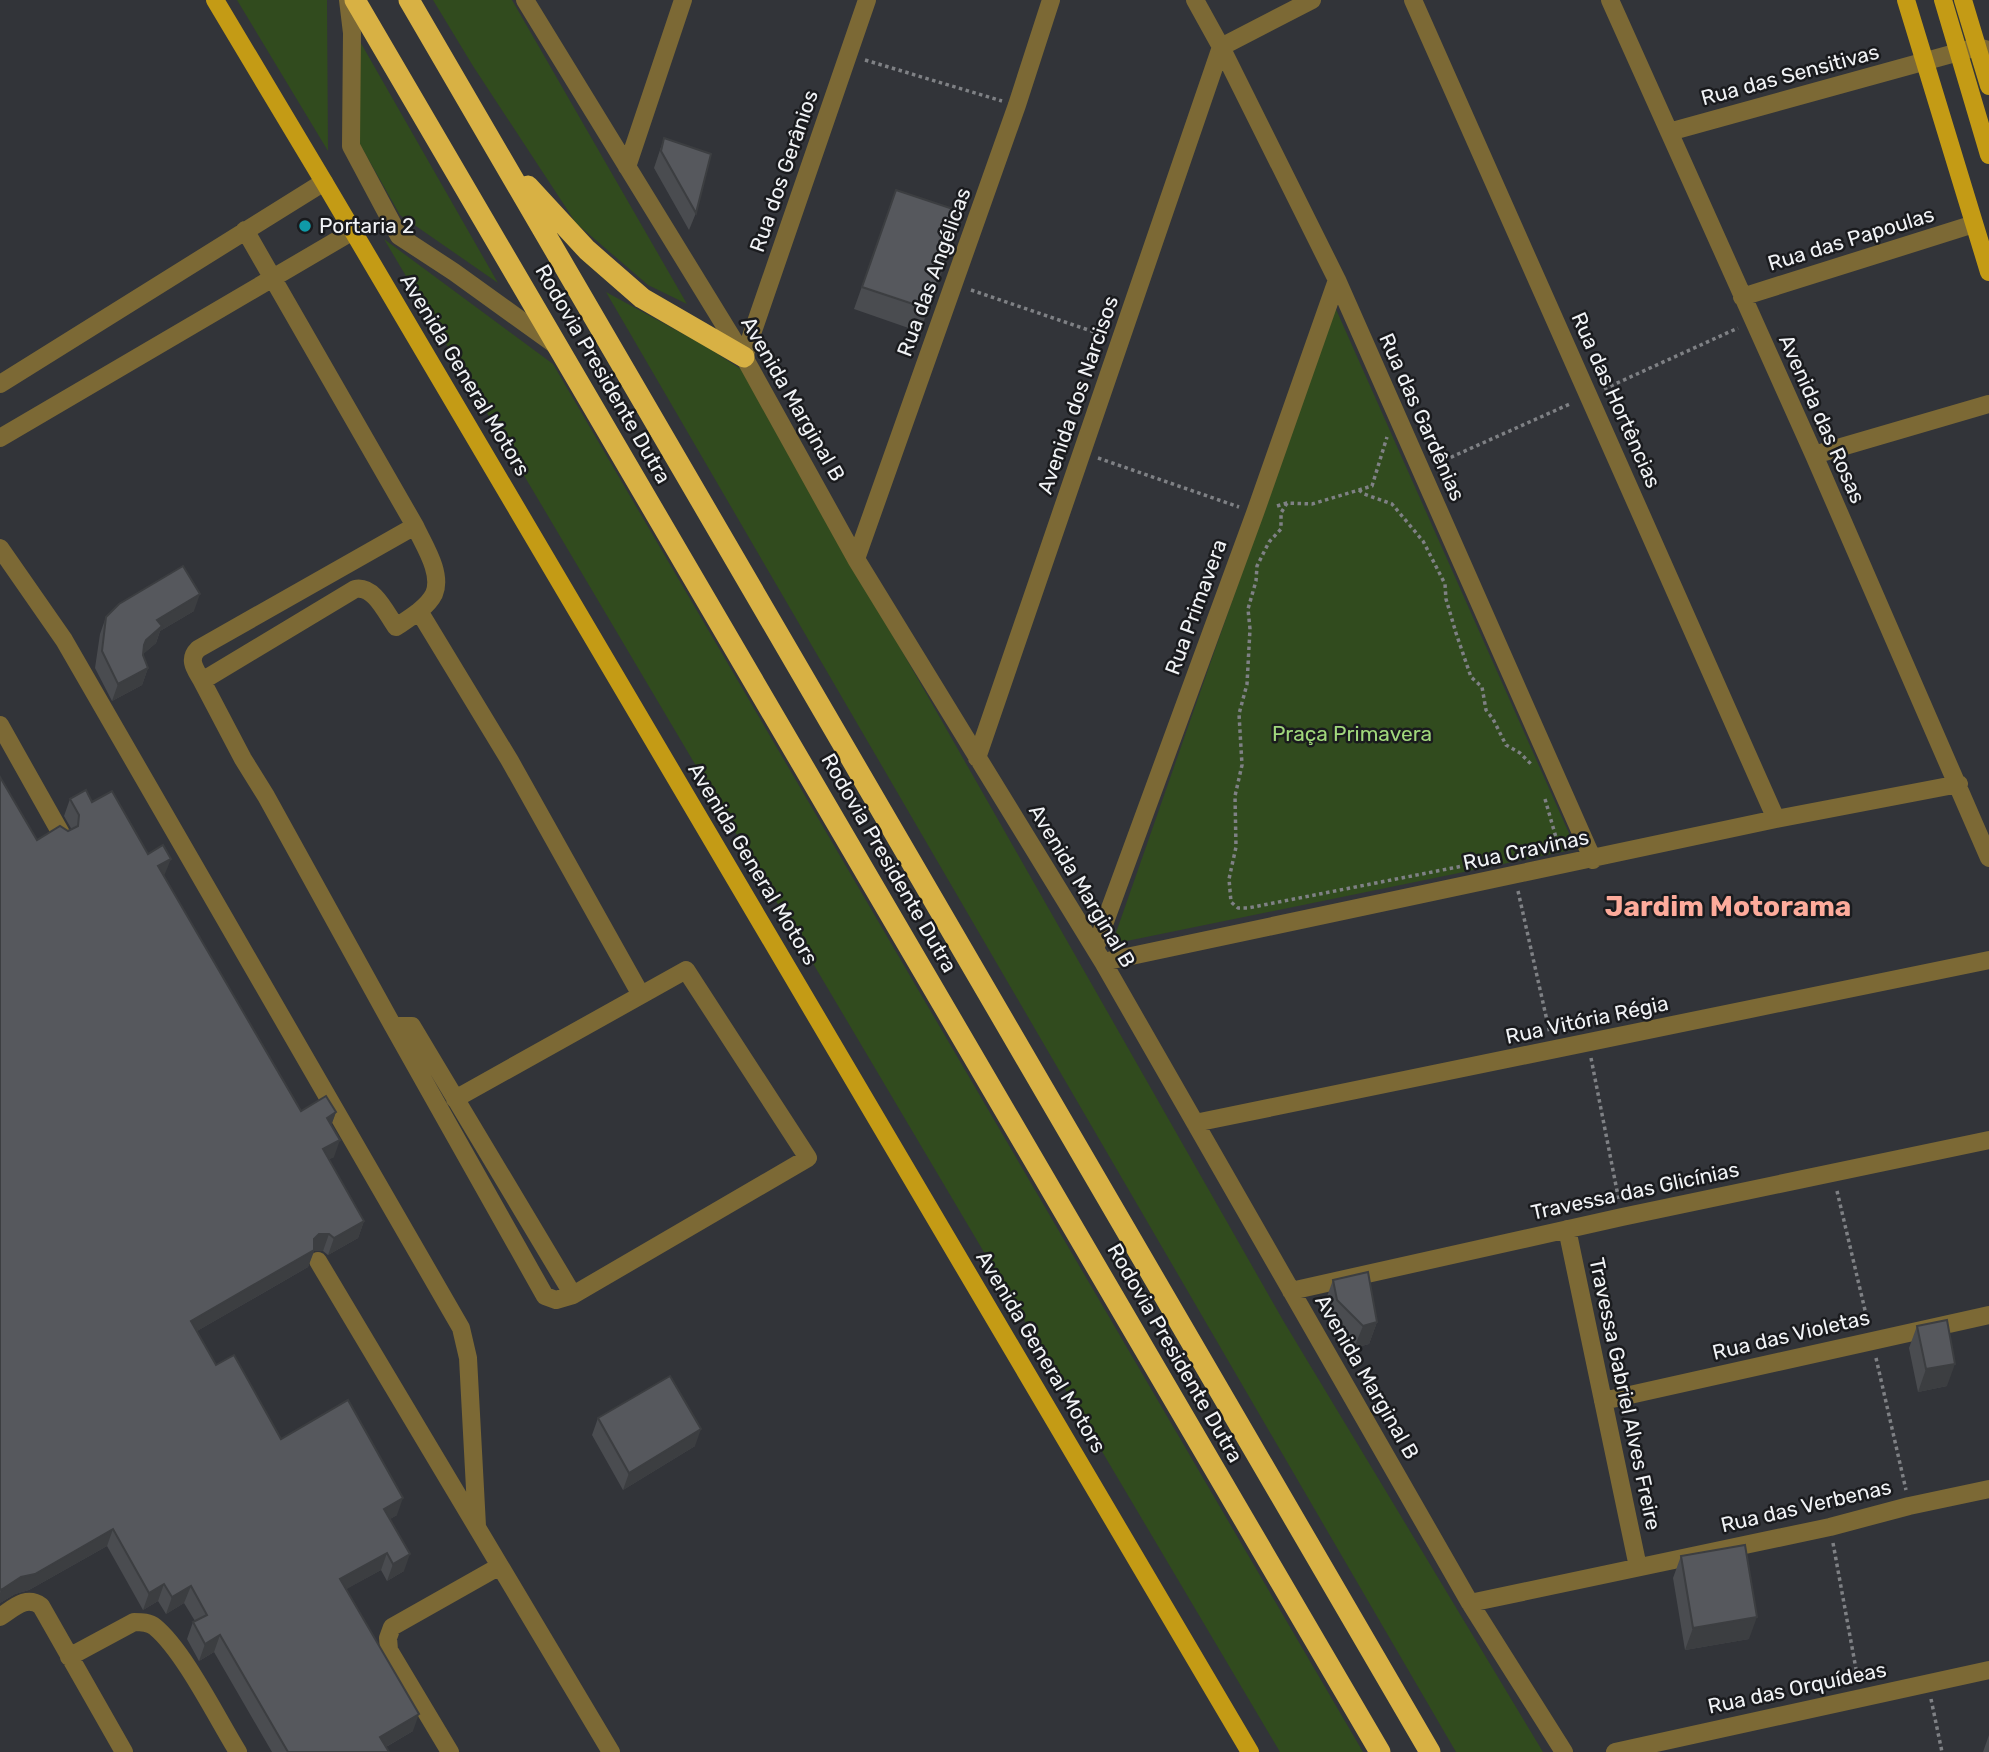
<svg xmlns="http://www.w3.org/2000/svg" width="1989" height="1752" font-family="Rubik,sans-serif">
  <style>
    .green { fill: #314b1e }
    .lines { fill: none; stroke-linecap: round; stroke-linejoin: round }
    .path { stroke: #7f8185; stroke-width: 3.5; stroke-dasharray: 3.5 3.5; stroke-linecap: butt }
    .minor { stroke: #7c6935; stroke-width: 18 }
    .major { stroke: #c49b15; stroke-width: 18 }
    .highway { stroke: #d8b144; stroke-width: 21 }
    .wall { fill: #4a4c50 }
    .shaded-wall { fill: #3c3e41 }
    .building { fill: #56585d; stroke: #3c3e41; stroke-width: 2 }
    .culture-dot { fill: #0f9aa8; stroke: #1a1b1e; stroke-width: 2.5 }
    .labels { text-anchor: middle; stroke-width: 5; stroke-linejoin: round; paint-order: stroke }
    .street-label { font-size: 21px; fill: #f1f3f6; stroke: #1a1b1e }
    .poi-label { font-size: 21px; fill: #f1f3f6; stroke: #1a1b1e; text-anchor: start }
    .park-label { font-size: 21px; fill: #a1d87c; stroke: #1a1b1e }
    .district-label { font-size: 28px; font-weight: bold; fill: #fdab9b; stroke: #1a1b1e }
  </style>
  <rect width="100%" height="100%" fill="#323439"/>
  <path class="green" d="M237 0H327L328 151Z
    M433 0H512L687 304 648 285 576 223 473 66Z
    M358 38 498 283 400 215 358 141Z
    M384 239 553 364 1363 1752H1280Z
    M606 292 707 347 742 370 1284 1322 1543 1752H1456Z
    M1335 307 1576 849 1112 944Z"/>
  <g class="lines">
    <path class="path" d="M865 60 1002 101
      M971 290 1103 335
      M1604 389 1738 328
      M1098 458 1239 507
      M1438 463 1572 403
      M1359 490 1364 494 1392 504 1423 541 1445 584 1446 599 1456 633 1471 677 1482 687 1486 710 1493 719 1506 745 1520 753 1531 764
      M1287 503 1281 513V529L1269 542 1257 566 1256 581 1248 609 1250 629 1247 684 1239 714 1242 765 1235 796 1236 847 1229 879 1231 902 1238 908H1248L1473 864
      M1277 506 1287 503 1312 504 1372 486 1387 437
      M1545 799 1557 841 1552 847
      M1518 891 1550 1034
      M1591 1058 1619 1201
      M1837 1191 1868 1323
      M1876 1358 1906 1490
      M1833 1543 1858 1680
      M1931 1699 1942 1752"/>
    <path class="minor" d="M348 0 352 33 351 146 399 236 454 272 554 344
      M525 0 744 357 856 559 1103 962 1470 1603 1564 1752
      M1195 0 1221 47 1337 280 1593 860
      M1413 0 1776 819
      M1610 0 1814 455 1989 858
      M1669 132 1977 47 1989 50
      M627 167 683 0
      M245 230 415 526C423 544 443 573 434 594 427 608 408 619 396 627 386 613 374 585 355 589L202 681 243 759 266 796 393 1026 545 1296 556 1300 573 1295 808 1158 686 970 455 1099
      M1742 297 1974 224
      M744 357 867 0
      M0 384 324 182
      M0 438 353 231
      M1814 455 1989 404
      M0 548 64 640 461 1328 468 1358 477 1526
      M856 559 1017 105 1051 0
      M419 611 510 761 641 995
      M202 681C196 670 187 660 198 649L415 526
      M0 725 63 837
      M977 758 1221 47 1312 0
      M1095 949 1255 513 1337 280
      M1103 962 1776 819 1959 784
      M393 1026H412L573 1295
      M1195 1123 1989 960
      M1567 1229 1638 1567
      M318 1261 611 1752
      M1291 1291 1622 1217 1989 1140
      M1603 1401 1989 1315
      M1470 1603 1830 1527 1909 1506 1989 1489
      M0 1617C14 1608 26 1595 41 1606L124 1752
      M69 1657 134 1622C142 1622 149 1622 155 1627 184 1651 217 1718 238 1752
      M450 1752 389 1650 388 1638 392 1627 500 1566
      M1615 1752 1989 1670"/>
    <path class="major" d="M215 0 324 182 1250 1752
      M1906 0 1989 272
      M1943 0 1989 155
      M1963 0 1989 86"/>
    <path class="highway" d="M355 0 1380 1752
      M409 0 1430 1752
      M528 186 587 250 642 298 744 357"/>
  </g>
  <path class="wall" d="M664 138 696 213 689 230 654 168Z
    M896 190 962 212 920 332 854 309Z
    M194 611 160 631 156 643 143 654 148 668 142 685 112 701 95 668 100 634 106 617Z
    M0 777 37 840 72 830 64 816 70 799 92 802 148 854 164 876 301 1111 336 1112 331 1125 334 1157 329 1159 364 1221 358 1238 328 1255 323 1251H314L308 1267 197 1331 216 1365 281 1439 397 1515 390 1519 404 1571 387 1581 381 1570 346 1589 413 1731 386 1747 389 1752H272L214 1652 199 1661 187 1639 193 1622 195 1621 184 1603 166 1614 158 1601 143 1610 107 1546 29 1590 15 1594 0 1603Z
    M1333 1280 1377 1322 1369 1344 1354 1348 1329 1322 1325 1302Z
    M1917 1326 1947 1386 1918 1392 1909 1348Z
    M598 1418 695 1446 623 1490 592 1435Z
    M1681 1556 1749 1639 1685 1650 1673 1578Z
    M1989 1735V1752H1983Z"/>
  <path class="shaded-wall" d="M200 594 194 611 160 631 156 643 140 657 146 640 157 620Z
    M148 668 142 685 112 701 118 684Z
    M171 859 164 876 152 883 158 866Z
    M336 1112 330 1129 327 1118Z
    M340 1140 334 1157 317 1166 323 1149Z
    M364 1221 358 1238 328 1255 334 1238Z
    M319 1234H329L323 1251H314L308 1267 185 1338 191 1321Z
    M1377 1322 1369 1344 1354 1348 1363 1326Z
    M1955 1364 1947 1386 1918 1392 1926 1369Z
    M701 1429 695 1446 623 1490 629 1473Z
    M403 1498 397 1515 378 1526 384 1509Z
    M113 1529 107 1546 29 1590 15 1594 0 1603V1593L1 1590 21 1577Z
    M387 1553 381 1570 334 1596 340 1579Z
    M410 1554 404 1571 387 1581 393 1564Z
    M164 1584 158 1601 143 1610 149 1593Z
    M191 1586 184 1603 166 1614 172 1597Z
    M1757 1617 1749 1639 1685 1650 1693 1628Z
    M220 1635 214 1652 199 1661 205 1644Z
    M419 1714 413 1731 377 1752 380 1737Z"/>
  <path class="building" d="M664 138 711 154 696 213 661 151Z
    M896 190 962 212 928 309 862 287Z
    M183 566 200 594 157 620 162 626 146 640 144 645 143 655 148 668 118 684 102 651 106 617 119 604Z
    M0 777 37 840 60 826 68 831 78 826 79 815 70 799 86 790 92 802 112 791 148 854 163 845 171 859 158 866 301 1111 326 1096 336 1112 327 1118 340 1140 323 1149 364 1221 334 1238 329 1234H319L314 1239V1250L191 1321 216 1365 234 1355 281 1439 348 1400 403 1498 384 1509 410 1554 393 1564 387 1553 340 1579 419 1714 380 1737 389 1752H288L220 1635 205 1644 193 1622 207 1615 191 1586 172 1597 164 1584 149 1593 113 1529 35 1574 21 1577 1 1590 0 1588Z
    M1368 1272 1377 1322 1363 1326 1337 1300 1333 1280Z
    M1947 1320 1955 1364 1926 1369 1917 1326Z
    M670 1376 701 1429 629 1473 598 1418Z
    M1745 1545 1757 1617 1693 1628 1681 1556Z"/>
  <circle class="culture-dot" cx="305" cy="226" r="7"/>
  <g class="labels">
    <g class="street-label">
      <text transform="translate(1790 75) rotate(-15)" y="7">Rua das Sensitivas</text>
      <text transform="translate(784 171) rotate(-71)" y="7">Rua dos Gerânios</text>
      <text transform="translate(1851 239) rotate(-17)" y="7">Rua das Papoulas</text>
      <text transform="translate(934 272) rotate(-70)" y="7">Rua das Angélicas</text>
      <text transform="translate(603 374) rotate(60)" y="7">Rodovia Presidente Dutra</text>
      <text transform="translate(465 375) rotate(59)" y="7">Avenida General Motors</text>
      <text transform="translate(1078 395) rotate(-71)" y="7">Avenida dos Narcisos</text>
      <text transform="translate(793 399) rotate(60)" y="7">Avenida Marginal B</text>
      <text transform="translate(1616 400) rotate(66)" y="7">Rua das Hortências</text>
      <text transform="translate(1422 417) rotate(66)" y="7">Rua das Gardênias</text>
      <text transform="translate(1822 419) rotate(66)" y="7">Avenida das Rosas</text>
      <text transform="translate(1196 607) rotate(-70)" y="7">Rua Primavera</text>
      <text transform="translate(1526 850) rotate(-12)" y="7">Rua Cravinas</text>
      <text transform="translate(889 863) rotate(60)" y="7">Rodovia Presidente Dutra</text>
      <text transform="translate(753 864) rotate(59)" y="7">Avenida General Motors</text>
      <text transform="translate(1082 886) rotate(59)" y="7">Avenida Marginal B</text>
      <text transform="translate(1587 1020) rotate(-12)" y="7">Rua Vitória Régia</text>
      <text transform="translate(1635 1191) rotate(-12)" y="7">Travessa das Glicínias</text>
      <text transform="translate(1791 1335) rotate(-13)" y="7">Rua das Violetas</text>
      <text transform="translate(1041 1352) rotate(59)" y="7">Avenida General Motors</text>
      <text transform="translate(1175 1353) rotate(60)" y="7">Rodovia Presidente Dutra</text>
      <text transform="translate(1367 1377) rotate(60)" y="7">Avenida Marginal B</text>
      <text transform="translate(1625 1394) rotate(78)" y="7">Travessa Gabriel Alves Freire</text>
      <text transform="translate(1806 1506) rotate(-13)" y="7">Rua das Verbenas</text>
      <text transform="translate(1797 1688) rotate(-12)" y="7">Rua das Orquídeas</text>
    </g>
    <g class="poi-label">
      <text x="319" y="233">Portaria 2</text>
    </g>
    <g class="park-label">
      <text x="1352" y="741">Praça Primavera</text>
    </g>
    <g class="district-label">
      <text x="1728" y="916">Jardim Motorama</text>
    </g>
  </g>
</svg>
